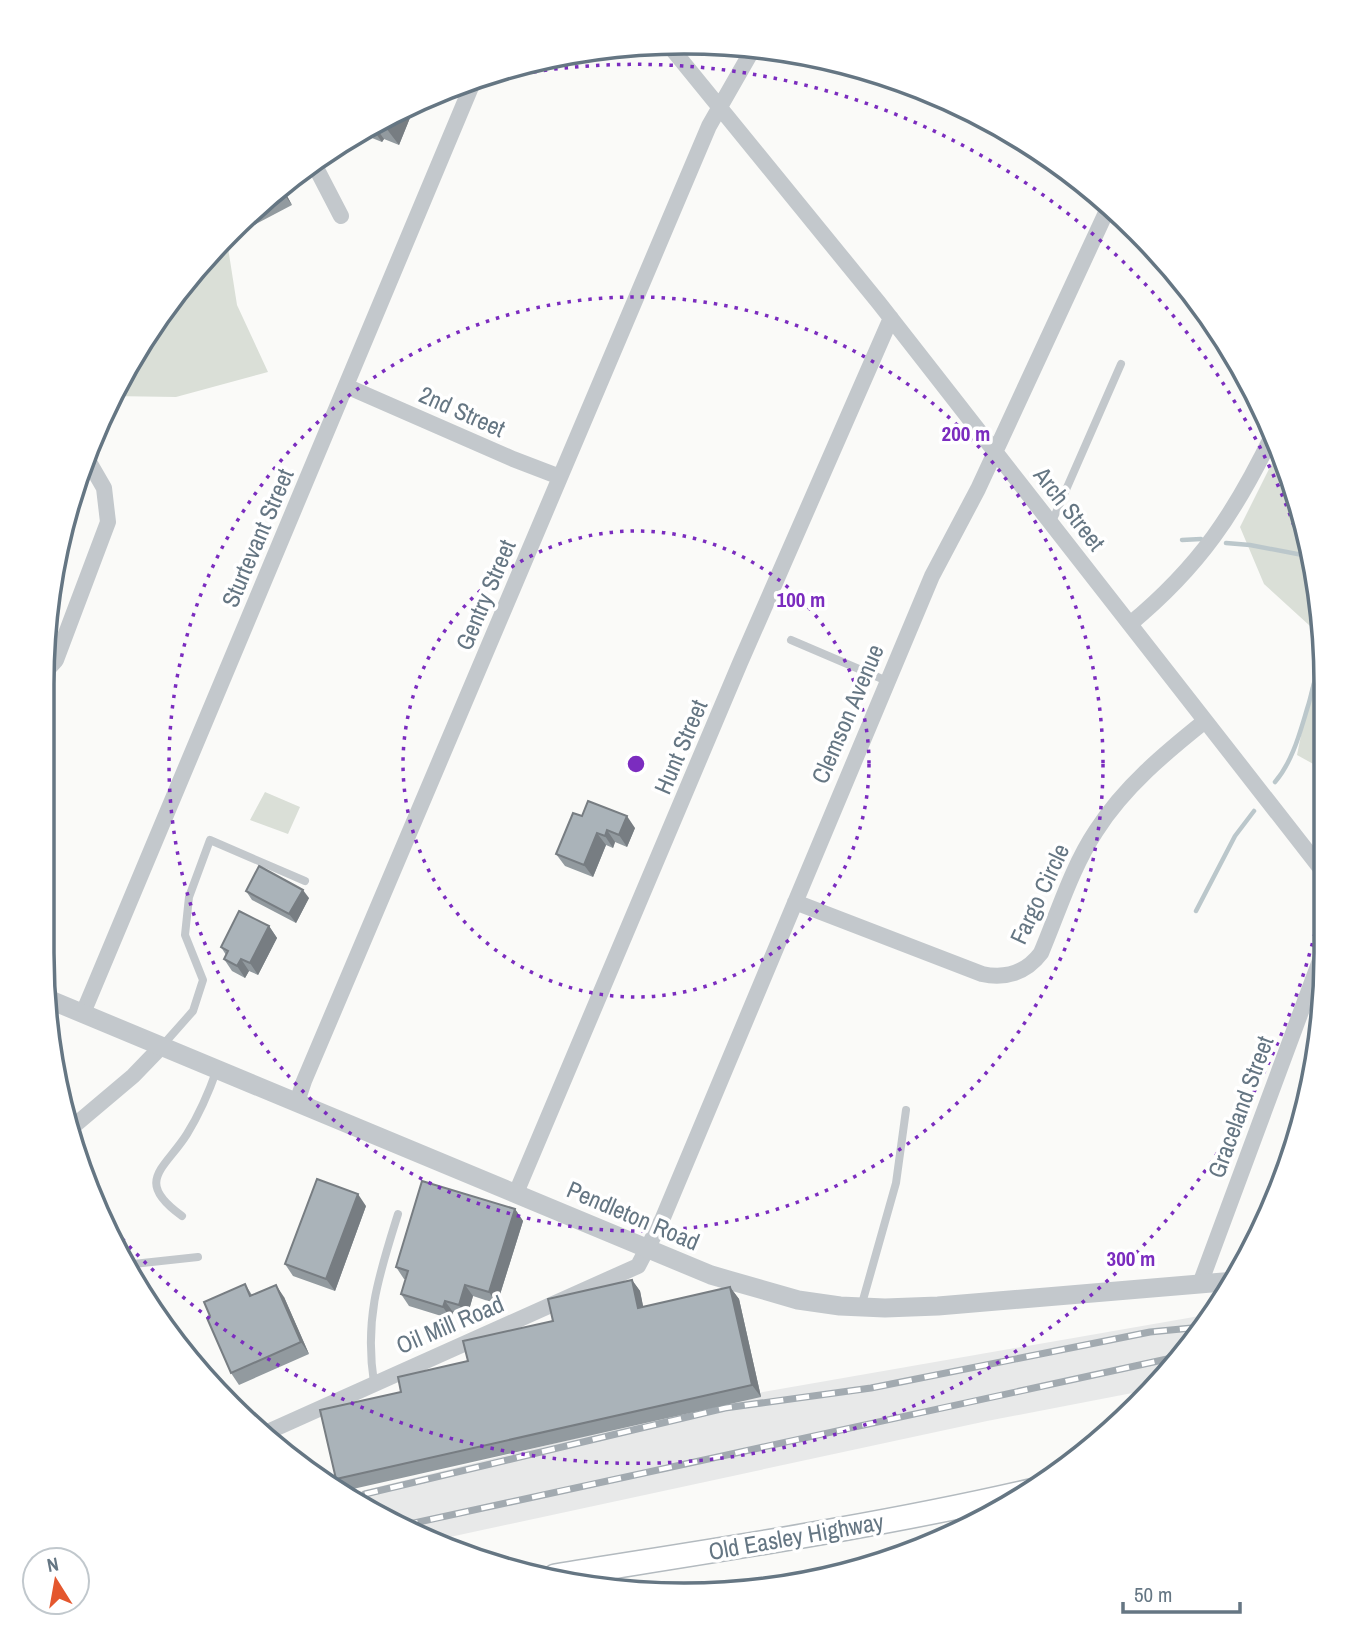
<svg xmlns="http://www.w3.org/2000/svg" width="1368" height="1637" font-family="'Archivo Narrow',sans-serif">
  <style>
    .built { fill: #e8e9e9 }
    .green { fill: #dadfd7 }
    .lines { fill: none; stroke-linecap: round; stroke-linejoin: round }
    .stream { stroke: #bbc7cb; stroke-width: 4.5 }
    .secondary-casing { stroke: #b3babf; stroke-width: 26 }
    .service { stroke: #c3c8cc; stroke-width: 8 }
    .minor { stroke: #c3c8cc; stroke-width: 16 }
    .tertiary { stroke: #c3c8cc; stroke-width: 19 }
    .secondary { stroke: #fff; stroke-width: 23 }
    .rail-casing { stroke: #a2aab0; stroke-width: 7 }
    .rail { stroke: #fff; stroke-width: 4.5; stroke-dasharray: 13; stroke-linecap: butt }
    .wall { fill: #929a9f }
    .shaded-wall { fill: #777d82 }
    .building { fill: #aab3b9; stroke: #777d82; stroke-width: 2 }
    .ring { fill: none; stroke: #7b2cbf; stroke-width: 3.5; stroke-dasharray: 3.5 7 }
    .labels { text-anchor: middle; stroke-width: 7; stroke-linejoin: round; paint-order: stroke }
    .street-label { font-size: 24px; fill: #657683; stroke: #fff }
    .rim { fill: none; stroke: #657683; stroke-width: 3.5 }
    .centre { fill: #7b2cbf; stroke: #fff; stroke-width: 3.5 }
    .ring-label { font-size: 21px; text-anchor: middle; font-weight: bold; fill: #7b2cbf; stroke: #fff; stroke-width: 7; stroke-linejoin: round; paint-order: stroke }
  </style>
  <rect width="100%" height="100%" fill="#fafaf8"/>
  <path class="built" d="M1211 1314 1166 1377 1153 1389 987 1421 436 1540 345 1495 763 1392Z"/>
  <path class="green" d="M226 235 237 305 268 372 176 397 111 396Z
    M1280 447 1314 558 1321 636 1264 584 1240 527Z
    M1321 637 1326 684V771L1297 755Z
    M265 792 300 807 288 834 250 820Z"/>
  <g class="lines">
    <path class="stream" d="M1182 540 1201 539
      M1226 543 1250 545 1313 557
      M1275 782C1293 761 1300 732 1308 706 1313 690 1313 678 1324 665
      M1196 911 1235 836 1254 811"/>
    <defs>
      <path id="secondary" d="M555 1576C716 1550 876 1527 1035 1490"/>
    </defs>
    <use href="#secondary" class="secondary-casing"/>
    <path class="service" d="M1051 524 1121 364
      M791 640 887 681
      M162 1046 193 1011 203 980 185 935 189 897 210 840 305 881
      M182 1216C133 1181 165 1169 187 1134 200 1113 209 1092 217 1069
      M124 1265 198 1257
      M861 1307 896 1183 906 1110
      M374 1383C364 1318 379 1275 398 1214"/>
    <path class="minor" d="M668 44 879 303 1325 874
      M313 162 341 216
      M346 386 513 459 560 477
      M1130 624C1200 566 1235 513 1274 432
      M46 671 56 660 108 522 104 488 89 462
      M795 902 982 974C1005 979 1026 973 1041 953 1058 913 1072 867 1096 831 1124 787 1165 753 1205 721
      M83 1013 474 80
      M297 1102 304 1081 709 126 753 49
      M69 1130 133 1076 161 1047
      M516 1193 740 663 891 318
      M1200 1284 1325 947
      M263 1434 638 1266 662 1220 932 576 978 489 1109 206"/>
    <path class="tertiary" d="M48 999 711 1275 798 1300 840 1306 885 1308 938 1306 1235 1281"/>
    <use href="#secondary" class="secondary"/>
    <defs>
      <path id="rail" d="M365 1494 725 1408 871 1388 1150 1332 1202 1327
        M405 1525 1181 1356"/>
    </defs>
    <use href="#rail" class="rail-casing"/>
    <use href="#rail" class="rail"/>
  </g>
  <path class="wall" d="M416 103 399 145 384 139 382 142 367 136 364 131Z
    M282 187 292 205 250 227 244 219Z
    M582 816 635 828 627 847 615 842 613 848 606 845 593 877 565 866 556 854Z
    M246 891 309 898 296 923 252 900Z
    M269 926 277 938 258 975 249 971 245 978 232 971 224 959 226 955 221 947Z
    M366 1206 335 1291 293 1276 285 1264Z
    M515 1209 523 1221 497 1304 473 1296 467 1317 453 1312 451 1319 409 1306 401 1294 406 1279H404L396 1267Z
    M632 1280 640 1291 643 1307 730 1287 739 1299 761 1397 344 1491 336 1479 468 1361 553 1321Z
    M245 1284 252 1295 284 1297 309 1354 239 1385 231 1373 210 1316Z"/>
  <path class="shaded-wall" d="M416 103 399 145 386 128 392 116Z
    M374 125 384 139 382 142 371 127Z
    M282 187 292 205 280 189Z
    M627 816 635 828 627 847 619 835Z
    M607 830 615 842 613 848 605 836Z
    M597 833 606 845 593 877 584 865Z
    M303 890 309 898 296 923 289 914Z
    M269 926 277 938 258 975 250 963Z
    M241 959 249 971 245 978 237 966Z
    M358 1194 366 1206 335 1291 326 1279Z
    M515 1209 523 1221 497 1304 489 1292Z
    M632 1280 640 1291 646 1320 638 1308Z
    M276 1285 284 1297 309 1354 301 1342Z
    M465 1285 473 1296 467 1317 459 1305Z
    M730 1287 739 1299 761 1397 752 1385Z
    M445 1301 453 1312 451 1319 443 1307Z"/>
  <path class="building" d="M392 116 386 128 376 124Z
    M588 801 627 816 619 835 607 830 605 836 597 833 584 865 556 854 573 813 582 816Z
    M259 866 303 890 289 914 246 891Z
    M239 911 269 926 250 963 241 959 237 966 224 959 228 951 221 947Z
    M317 1179 358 1194 326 1279 285 1264Z
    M422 1181 515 1209 489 1292 465 1285 459 1305 445 1301 443 1307 401 1294 408 1271 396 1267Z
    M632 1280 638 1308 730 1287 752 1385 336 1479 320 1410 401 1392 398 1377 468 1361 463 1341 553 1321 548 1299Z
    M245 1284 250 1296 276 1285 301 1342 231 1373 207 1318 210 1316 204 1302Z"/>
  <g class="ring">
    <circle cx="636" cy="764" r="233"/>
    <circle cx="636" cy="764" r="467"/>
    <path d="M1324 892A700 700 0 0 1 108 1223M431 95A700 700 0 0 1 1318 607"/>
  </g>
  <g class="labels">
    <g class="street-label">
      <text transform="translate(462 412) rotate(24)" y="8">2nd Street</text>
      <text transform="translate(1069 509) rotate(52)" y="8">Arch Street</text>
      <text transform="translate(258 538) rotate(-67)" y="8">Sturtevant Street</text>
      <text transform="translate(486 595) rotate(-67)" y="8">Gentry Street</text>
      <text transform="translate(848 714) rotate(-67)" y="8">Clemson Avenue</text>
      <text transform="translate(681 747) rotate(-67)" y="8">Hunt Street</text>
      <text transform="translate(1040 894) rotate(-65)" y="8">Fargo Circle</text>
      <text transform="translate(1241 1107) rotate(-70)" y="8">Graceland Street</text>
      <text transform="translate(633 1216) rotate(23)" y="8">Pendleton Road</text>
      <text transform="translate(450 1325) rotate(-23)" y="8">Oil Mill Road</text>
      <text transform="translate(796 1537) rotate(-10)" y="8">Old Easley Highway</text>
    </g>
  </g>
  <path d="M0 0H1368V1637H0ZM684 54H684A630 630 0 0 1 1314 684V953A630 630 0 0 1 684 1583H684A630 630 0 0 1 54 953V684A630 630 0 0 1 684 54Z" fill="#fff" fill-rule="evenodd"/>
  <path class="rim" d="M684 54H684A630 630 0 0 1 1314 684V953A630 630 0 0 1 684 1583H684A630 630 0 0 1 54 953V684A630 630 0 0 1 684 54Z"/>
  <circle cx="636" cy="764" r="10" class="centre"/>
  <g class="ring-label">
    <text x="966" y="441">200 m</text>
    <text x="801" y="607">100 m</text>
    <text x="1131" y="1266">300 m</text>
  </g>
  <g transform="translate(56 1581) rotate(349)"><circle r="33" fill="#ffffff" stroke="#c1c8cd" stroke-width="2"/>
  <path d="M0-5L12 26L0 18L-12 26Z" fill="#e4572e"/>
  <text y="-10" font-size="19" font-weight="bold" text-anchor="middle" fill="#657683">N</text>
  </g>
  <path d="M1123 1602v10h117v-10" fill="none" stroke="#657683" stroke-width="3.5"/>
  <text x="1134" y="1602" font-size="21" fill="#657683" stroke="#ffffff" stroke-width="5" paint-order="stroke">50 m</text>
</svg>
